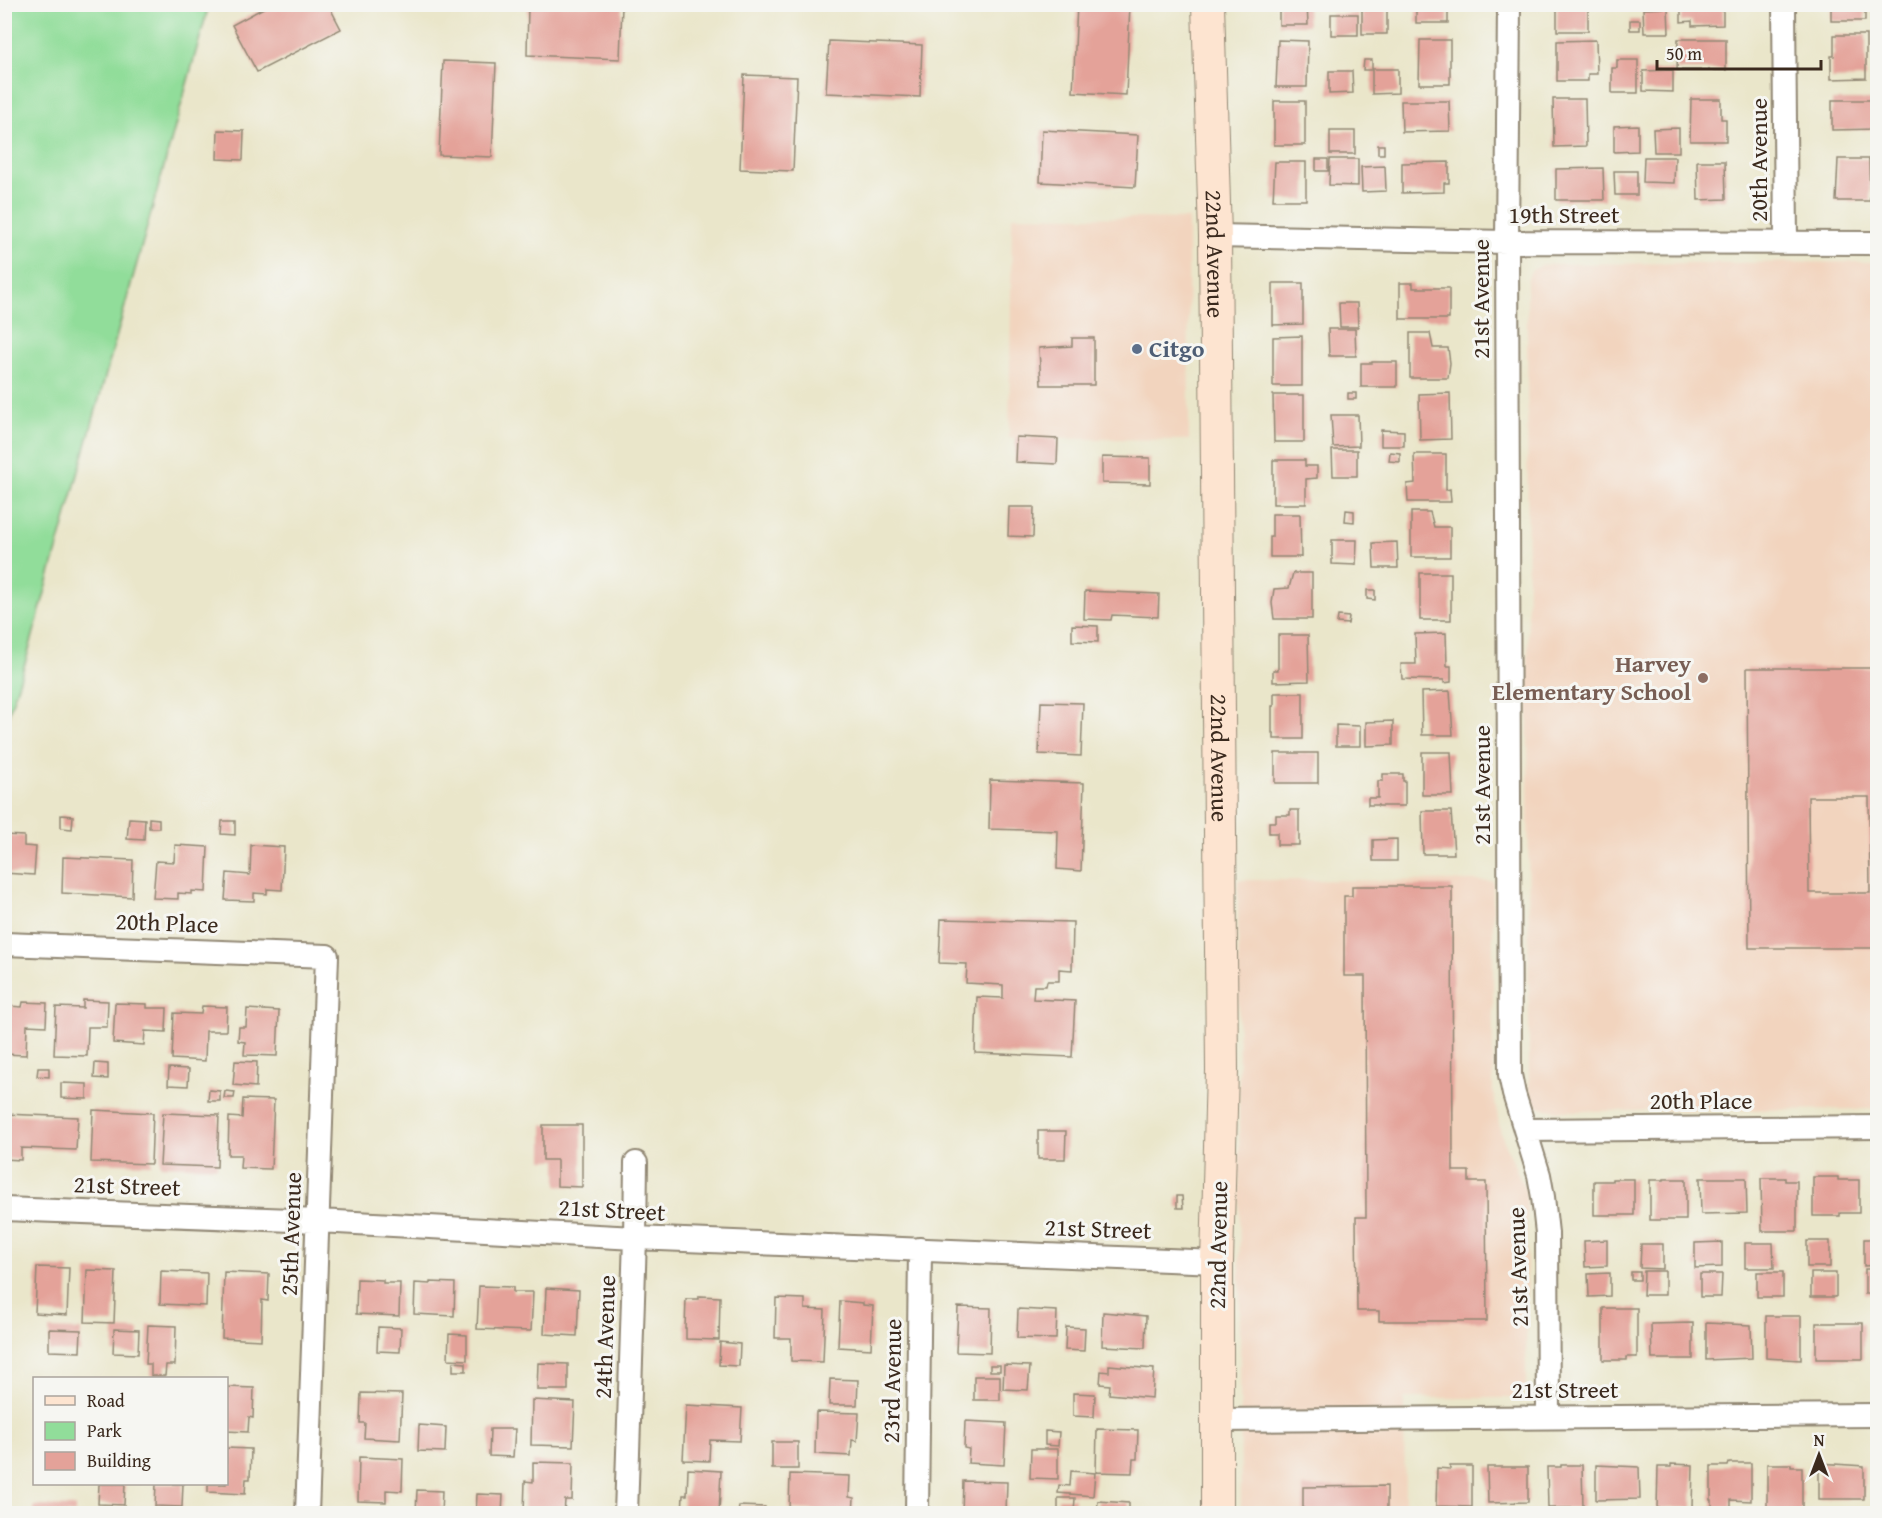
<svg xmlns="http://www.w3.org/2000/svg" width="1882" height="1518" font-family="'Gentium Book Plus',serif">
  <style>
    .built { fill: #f2d4be }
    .green { fill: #91dd9a; stroke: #66845c; stroke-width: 1.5 }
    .building { fill: #e4a299; fill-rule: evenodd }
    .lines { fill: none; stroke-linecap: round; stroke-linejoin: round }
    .street-casing { stroke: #928874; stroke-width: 26 }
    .secondary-casing { stroke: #928874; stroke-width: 34 }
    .street { stroke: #fff; stroke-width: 22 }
    .secondary { stroke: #fde4d0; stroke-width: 32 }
    .service-dot { fill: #5c6f8a; stroke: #f6f6f2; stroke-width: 2 }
    .education-dot { fill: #8d6e63; stroke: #f6f6f2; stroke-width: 2 }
    .labels { text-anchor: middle; stroke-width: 6; stroke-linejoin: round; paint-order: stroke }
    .street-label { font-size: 24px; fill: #3b2a1e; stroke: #f6f6f2 }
    .service-label { font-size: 24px; font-weight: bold; fill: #4e5e75; stroke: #f6f6f2; text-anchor: start }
    .education-label { font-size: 24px; font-weight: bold; fill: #785e54; stroke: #f6f6f2; text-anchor: end }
  </style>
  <rect width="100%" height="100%" fill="#f6f6f2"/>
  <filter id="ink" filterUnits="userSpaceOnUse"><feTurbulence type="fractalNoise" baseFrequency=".0167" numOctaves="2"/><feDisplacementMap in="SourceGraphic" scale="12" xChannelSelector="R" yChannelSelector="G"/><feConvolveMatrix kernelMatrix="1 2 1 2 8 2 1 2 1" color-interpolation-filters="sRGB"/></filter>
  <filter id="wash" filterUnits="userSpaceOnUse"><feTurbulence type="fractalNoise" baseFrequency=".008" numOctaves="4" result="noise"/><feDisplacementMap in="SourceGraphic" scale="24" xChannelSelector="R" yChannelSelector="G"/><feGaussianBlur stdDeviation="1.35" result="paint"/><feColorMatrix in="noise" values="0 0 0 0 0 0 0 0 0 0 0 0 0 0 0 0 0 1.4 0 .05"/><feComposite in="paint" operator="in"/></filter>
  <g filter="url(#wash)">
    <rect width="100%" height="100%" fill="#eae6ca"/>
    <path class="built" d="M1012 216 1188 219 1189 440 1009 438Z
      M1877 262V1109L1559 1111 1546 1109 1536 1105 1530 1095 1529 1075 1527 281 1531 271 1542 265 1549 264Z
      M1238 880 1493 881V1091L1501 1134 1526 1192 1527 1216 1526 1384 1523 1393 1516 1398H1404L1405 1513H1241Z"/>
    <path class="green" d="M5 4 209 5 27 657 5 725Z"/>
    <g id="blocks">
      <path class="building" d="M271 4H328L341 29 257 72 232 25Z
        M528 4 622 6 620 59 527 55Z
        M1077 4H1130L1126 95 1073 92Z
        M1279 4H1307L1308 25H1279Z
        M1416 4H1448V23H1416Z
        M1557 4H1588V31H1557Z
        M1681 4H1723V25L1692 26V21L1681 22Z
        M1831 4H1865V21H1831Z
        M1362 8H1387V34H1362Z
        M1668 8 1669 33H1644L1643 9Z
        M1331 14H1358V35H1331Z
        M1630 20H1640V30H1630Z
        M1834 35H1866V78L1831 79V56H1834Z
        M1678 39H1726V70H1677Z
        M1278 40 1308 41 1307 87H1276Z
        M1420 40H1450V84H1419Z
        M1596 40 1597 74H1588V81H1557V41Z
        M829 41 922 45 920 97 826 93Z
        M1364 60H1372V70H1363Z
        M1617 60H1638V93H1612V68H1617Z
        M443 61 496 63 492 157 439 155Z
        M1372 69H1398V93L1372 94Z
        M1673 70V92L1643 91V71Z
        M1329 71H1352L1353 93 1329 94Z
        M744 75 797 77 793 171 740 169Z
        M1553 99H1585L1586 146 1554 147Z
        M1691 99H1721V119H1726V141H1690Z
        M1832 100H1878V129L1832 130Z
        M1274 101H1305V145H1274Z
        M1401 101H1449L1450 131 1402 132Z
        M1638 125V151L1614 152V126Z
        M1679 128V152H1654L1653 129Z
        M218 130 244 131 243 160 217 159Z
        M1042 130 1138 135 1135 187 1040 182Z
        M1330 131H1355V154H1330Z
        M1378 145H1384V154H1378Z
        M1644 157H1675L1674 183 1643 182Z
        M1316 159H1328V171H1316Z
        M1330 159H1358V186L1329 185Z
        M1838 159H1869L1870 201H1836Z
        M1697 161H1725L1726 199 1698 200Z
        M1275 162H1306V200H1273Z
        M1449 162V183H1444V192L1402 193V163Z
        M1385 166 1386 191 1362 192 1361 167Z
        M1603 168 1604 200H1556V169Z
        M1614 171H1637V195H1615Z
        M1273 283H1303V324L1273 325Z
        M1400 283H1413V288H1449V319H1400Z
        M1339 303H1357L1358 327H1340Z
        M1328 329H1355L1356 356H1329Z
        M1410 333H1430L1433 348H1448L1450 363 1448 378H1410Z
        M1302 336V386H1273V337Z
        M1072 338H1094V385H1041L1039 348 1072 346Z
        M1372 362H1397V387H1361V363H1372Z
        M1348 393H1356V399H1348Z
        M1450 393 1451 439 1420 440 1419 394Z
        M1273 395H1304V442H1274Z
        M1331 415H1358L1359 446 1333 447Z
        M1381 430 1404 431V446H1381Z
        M1016 437 1058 439 1057 464 1015 462Z
        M1332 450H1357V476H1333Z
        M1390 452 1400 453V462L1389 461Z
        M1414 454H1446V490L1450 489 1451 502H1408L1407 484 1415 483Z
        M1102 457 1150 458V484L1102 483Z
        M1273 460H1305V466H1317V478L1306 479V504H1273Z
        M1009 507H1034L1033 537 1008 536Z
        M1346 510 1354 511V522L1345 521Z
        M1411 512H1430L1434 527H1450V557H1411Z
        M1272 514H1300L1301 557H1270V537H1272Z
        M1332 540H1357L1356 565 1332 564Z
        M1397 542 1398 568H1374L1373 543Z
        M1293 573H1312V619H1274L1272 603 1274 589 1289 588Z
        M1420 573H1451V620H1420Z
        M1367 590H1375V600L1367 599Z
        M1085 591 1159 594 1158 617 1112 615 1111 620 1084 619Z
        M1338 616 1349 617 1348 624 1337 623Z
        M1072 625 1098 626V642L1072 641Z
        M1446 633 1447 666H1451V682L1444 683V680L1402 679 1401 664H1416L1415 634Z
        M1278 635H1308L1309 681 1273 682V670H1278Z
        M1747 668H1878V948H1749ZM1808 797H1869L1870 893H1809Z
        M1450 691 1453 735H1422L1421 692Z
        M1274 693H1303V739H1274V733H1272V706H1274Z
        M1041 702 1083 703 1081 756 1039 754Z
        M1393 721V745L1366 746V722Z
        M1336 725 1360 726V746H1336Z
        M1422 752H1451L1453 795H1422Z
        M1275 753H1318V783H1275Z
        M1383 774H1403V781H1405V806H1378V805H1368V798H1378V781H1383Z
        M990 780 1084 783 1081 871 1057 869 1058 831 989 829Z
        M1290 810H1299V845H1277V833H1269V822H1276V815H1290Z
        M1422 811H1451L1454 854H1423Z
        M61 815 73 816 72 829 61 828Z
        M129 818 145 819 144 840 127 839Z
        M149 818 159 819V828H149Z
        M222 821H235V835L221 834Z
        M4 835 24 836V846L36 847 34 875 4 873Z
        M1397 839V861H1373V840Z
        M175 845 208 847 206 892 192 891V894L178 893V899L153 898 156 861 174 862Z
        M251 845 284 847 282 890 267 889V894L254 893V901L225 900 227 873 250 875Z
        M63 857 133 860 132 897 62 893Z
        M1352 886H1452L1453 1171H1469V1182H1486L1487 1321H1379V1311H1357L1356 1217H1366L1365 976H1344V896H1352Z
        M941 919 1073 922 1072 970 1059 969V981H1047L1046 986H1034L1033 999 1075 1001 1072 1057 975 1053 977 997 1003 998V985L966 983 967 964 939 963Z
        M83 1000 108 1001 107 1027H88L87 1056 54 1055 56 1007 83 1008Z
        M23 1002 47 1003 46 1026 27 1025 26 1055 4 1054V1009H8L9 1006 22 1007Z
        M115 1003 147 1004V1008H167L166 1032 145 1031 144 1045 113 1043Z
        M202 1006 227 1007 226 1031H206L205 1061 172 1059 174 1013 201 1014Z
        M247 1009 279 1011 277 1056 244 1055 245 1042 238 1041 239 1027H246Z
        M235 1061 257 1062 256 1087 233 1085Z
        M95 1063 108 1064V1079L94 1078Z
        M38 1068H49V1077L37 1076Z
        M169 1068 189 1069 188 1086 168 1085Z
        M61 1083 87 1084V1099L61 1098Z
        M209 1090 220 1091V1101H208Z
        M225 1091 235 1092 234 1098H224Z
        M243 1099 274 1100 271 1169 240 1168 241 1155H228L229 1117 242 1118Z
        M93 1110 153 1113 151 1164 91 1162Z
        M163 1113 219 1115 217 1167 160 1165Z
        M4 1114 78 1117 76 1150 21 1148V1160L4 1159Z
        M543 1125H582V1187L557 1186V1160H543Z
        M1038 1131H1066L1065 1159H1038Z
        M1813 1177H1838V1180H1859V1213H1840V1216H1813Z
        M1878 1177V1221H1873V1178Z
        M1700 1178H1746L1747 1213 1701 1214Z
        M1761 1178H1785V1181H1797V1231H1762Z
        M1612 1179H1634V1215H1594V1181H1612Z
        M1664 1179H1686V1220H1650V1180H1664Z
        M1177 1196H1182L1183 1208H1177Z
        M1864 1239H1878V1265L1864 1266Z
        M1607 1240V1266L1585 1267 1584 1241Z
        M1807 1241H1830V1267H1807Z
        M1722 1242V1267L1695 1268V1243Z
        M1745 1243H1773L1774 1268H1745Z
        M1641 1244H1663V1269L1640 1268Z
        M37 1267 69 1268 67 1315 35 1313Z
        M1865 1269H1878V1294H1865Z
        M87 1270 116 1271 114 1323 85 1322Z
        M161 1271 207 1273 206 1306 160 1304Z
        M1644 1271H1665V1295H1643Z
        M224 1272 269 1274 268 1301 262 1300 261 1340 222 1338Z
        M1631 1272H1640V1280H1631Z
        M1757 1272H1783V1297H1757Z
        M1610 1273V1296L1589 1297 1588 1274Z
        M1811 1273H1836V1297H1811Z
        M1700 1274H1722L1721 1297H1700Z
        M357 1279 383 1280V1283H400L399 1316 356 1314Z
        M430 1282 455 1283 454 1316 414 1314 415 1283 430 1284Z
        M479 1286 513 1287V1292H533L531 1331 477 1329Z
        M546 1288 579 1290 577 1336 544 1334Z
        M699 1296 720 1297 719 1340 686 1339V1328H685L686 1299H699Z
        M776 1298 805 1299V1309L825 1310 823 1362 791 1361V1338H775Z
        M840 1301 863 1303V1305L873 1306 871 1349 838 1347Z
        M958 1307 991 1308 990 1353 956 1352Z
        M1603 1308H1637V1357H1626V1360H1603Z
        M1018 1309 1057 1311 1056 1339 1017 1338Z
        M1103 1312 1146 1316 1145 1348 1102 1346Z
        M1766 1316H1801V1360L1766 1358Z
        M1693 1323V1359H1652L1651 1324Z
        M1706 1323 1751 1325 1752 1358 1706 1360Z
        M1816 1323H1863V1359H1816Z
        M148 1325 176 1326 175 1365H166L165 1376H151V1364H146Z
        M378 1327 401 1328 400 1352 377 1351Z
        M1066 1327 1085 1328 1084 1351 1065 1350Z
        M49 1329 81 1330 80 1352 49 1351Z
        M114 1329 139 1330 138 1354 113 1353Z
        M449 1334 467 1335V1360L448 1359Z
        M720 1342 740 1344 739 1366 719 1365Z
        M453 1362 466 1363V1371H453Z
        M538 1363 568 1364V1390H537Z
        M990 1365H1000V1371H990Z
        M1004 1365 1030 1366 1028 1390 1003 1389Z
        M1109 1365 1154 1369 1152 1398 1109 1394 1110 1385 1100 1384 1101 1371 1109 1372Z
        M974 1376H1000V1400H974Z
        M830 1379 858 1380 857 1405H829Z
        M226 1387 254 1388 253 1418 249 1417 248 1432 226 1431Z
        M361 1393 402 1394 400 1440 364 1438 365 1423H360Z
        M1073 1393 1095 1394 1094 1417 1073 1416Z
        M532 1400 575 1402 573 1446 531 1445Z
        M686 1405 742 1408 740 1441 710 1440 709 1461 683 1460Z
        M816 1412 859 1413 857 1441 852 1440 851 1456 815 1454Z
        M965 1421 1006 1423 1004 1465 968 1463 969 1449 964 1448Z
        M419 1425 446 1427 445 1452 418 1451Z
        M490 1429H515L513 1457 489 1456Z
        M1097 1429 1138 1430 1137 1459H1133L1132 1473 1096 1472Z
        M1045 1431 1059 1432 1058 1446 1045 1445Z
        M772 1442H798V1469H772Z
        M226 1448 251 1449 250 1479H246L245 1494 208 1492V1484H226Z
        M1031 1449H1058V1479L1030 1478Z
        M359 1457 403 1459 402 1491 386 1490V1502L358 1501Z
        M533 1462 573 1463 572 1500H565L564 1514 524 1512 525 1481 533 1482Z
        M1729 1463H1751V1501L1731 1500V1508H1712V1500H1711V1466H1728Z
        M1819 1463 1864 1466V1499H1819Z
        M1671 1464 1693 1465 1692 1508H1657L1658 1467H1671Z
        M1767 1464H1791V1467H1802V1514H1767Z
        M1561 1465H1582L1583 1508H1548L1547 1467H1561Z
        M1596 1465 1639 1467 1640 1499 1596 1500Z
        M1450 1466H1472V1507L1436 1506 1437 1468 1450 1469Z
        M1487 1467H1528V1502L1488 1503Z
        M688 1469 721 1471 719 1514H682L683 1495H687Z
        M1071 1471 1095 1473 1093 1496 1058 1493 1059 1485 1070 1486Z
        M790 1474 850 1476 849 1497 854 1498 853 1514H825V1511L789 1509Z
        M963 1481 1007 1482 1006 1513 962 1514Z
        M99 1484H125L124 1505 98 1504Z
        M156 1484H183L182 1507 155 1506Z
        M1387 1486V1514H1303V1487Z
        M417 1490 442 1491 441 1514H416Z
        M477 1494 503 1495 502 1514H476Z
        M1058 1498H1075L1074 1513 1058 1512Z
        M1098 1501 1129 1503V1514H1097Z
        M34 1506 75 1507V1514H34Z
        M739 1506 765 1507V1514H738Z"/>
    </g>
  </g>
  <g filter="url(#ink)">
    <use href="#blocks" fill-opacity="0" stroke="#928874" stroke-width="1.5"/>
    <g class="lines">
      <defs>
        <path id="street" d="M1509 4 1507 242 1510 1075 1514 1094 1539 1175 1543 1197 1547 1233 1548 1416
          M1784 4 1786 242
          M1215 236 1507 242 1878 243
          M4 944 327 956 307 1514
          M1525 1130 1878 1127
          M4 1209 319 1221 635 1238 1217 1262
          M1216 1420 1878 1415
          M626 1514 635 1238 636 1163
          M917 1514 920 1249"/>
        <g id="secondary">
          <path id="s1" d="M1208 4 1215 236 1222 1070 1217 1262V1514"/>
        </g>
      </defs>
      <use href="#street" class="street-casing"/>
      <use href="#secondary" class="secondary-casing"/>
      <use href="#street" class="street"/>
      <use href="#secondary" class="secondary"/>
    </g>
  </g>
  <circle class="service-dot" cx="1137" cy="349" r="6"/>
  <circle class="education-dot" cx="1703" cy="678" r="6"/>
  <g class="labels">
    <g class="street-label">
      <text transform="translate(1759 160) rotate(-90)" y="8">20th Avenue</text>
      <text x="1564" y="223">19th Street</text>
      <text dy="8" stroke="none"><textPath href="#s1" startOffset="250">22nd Avenue</textPath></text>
      <text transform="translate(1481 299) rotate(-90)" y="8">21st Avenue</text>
      <text dy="8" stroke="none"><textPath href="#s1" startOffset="754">22nd Avenue</textPath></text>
      <text transform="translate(1482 785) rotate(-90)" y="8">21st Avenue</text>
      <text transform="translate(167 923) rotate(2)" y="8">20th Place</text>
      <text x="1701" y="1109">20th Place</text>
      <text transform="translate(127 1186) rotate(2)" y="8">21st Street</text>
      <text transform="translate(612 1210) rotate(3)" y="8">21st Street</text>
      <text transform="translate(1098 1229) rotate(2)" y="8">21st Street</text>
      <text transform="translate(291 1234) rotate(-88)" y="8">25th Avenue</text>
      <text transform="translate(1218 1245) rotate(-89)" y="8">22nd Avenue</text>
      <text transform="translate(1518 1267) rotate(-92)" y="8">21st Avenue</text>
      <text transform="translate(605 1337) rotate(-88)" y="8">24th Avenue</text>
      <text transform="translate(892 1381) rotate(-89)" y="8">23rd Avenue</text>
      <text x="1565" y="1398">21st Street</text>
    </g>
    <g class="service-label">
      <text x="1149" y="357">Citgo</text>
    </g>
    <g class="education-label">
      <text x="1691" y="672">Harvey<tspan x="1691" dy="28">Elementary School</tspan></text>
    </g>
  </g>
  <rect width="1882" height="1518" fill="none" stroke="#f6f6f2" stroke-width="24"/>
  <rect x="33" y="1377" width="195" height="108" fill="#f6f6f2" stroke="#aba49d" stroke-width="1.5"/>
  <rect x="45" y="1396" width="30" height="9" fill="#fde4d0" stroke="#aba49d" stroke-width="1.5"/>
  <text x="87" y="1407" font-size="18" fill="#3b2a1e">Road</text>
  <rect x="45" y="1422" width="30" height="18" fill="#91dd9a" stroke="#aba49d" stroke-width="1.5"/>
  <text x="87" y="1437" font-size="18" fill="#3b2a1e">Park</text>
  <rect x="45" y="1452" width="30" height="18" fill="#e4a299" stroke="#aba49d" stroke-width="1.5"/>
  <text x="87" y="1467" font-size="18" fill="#3b2a1e">Building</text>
  <g transform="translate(1819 1455)" stroke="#f6f6f2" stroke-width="4.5" paint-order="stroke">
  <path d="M0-4.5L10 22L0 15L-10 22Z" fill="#3b2a1e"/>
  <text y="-9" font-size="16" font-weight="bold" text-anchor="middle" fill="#3b2a1e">N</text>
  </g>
  <path d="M1657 60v9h164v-9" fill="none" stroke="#3b2a1e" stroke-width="3"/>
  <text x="1666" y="60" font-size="18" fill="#3b2a1e" stroke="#f6f6f2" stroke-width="4.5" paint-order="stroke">50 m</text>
</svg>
